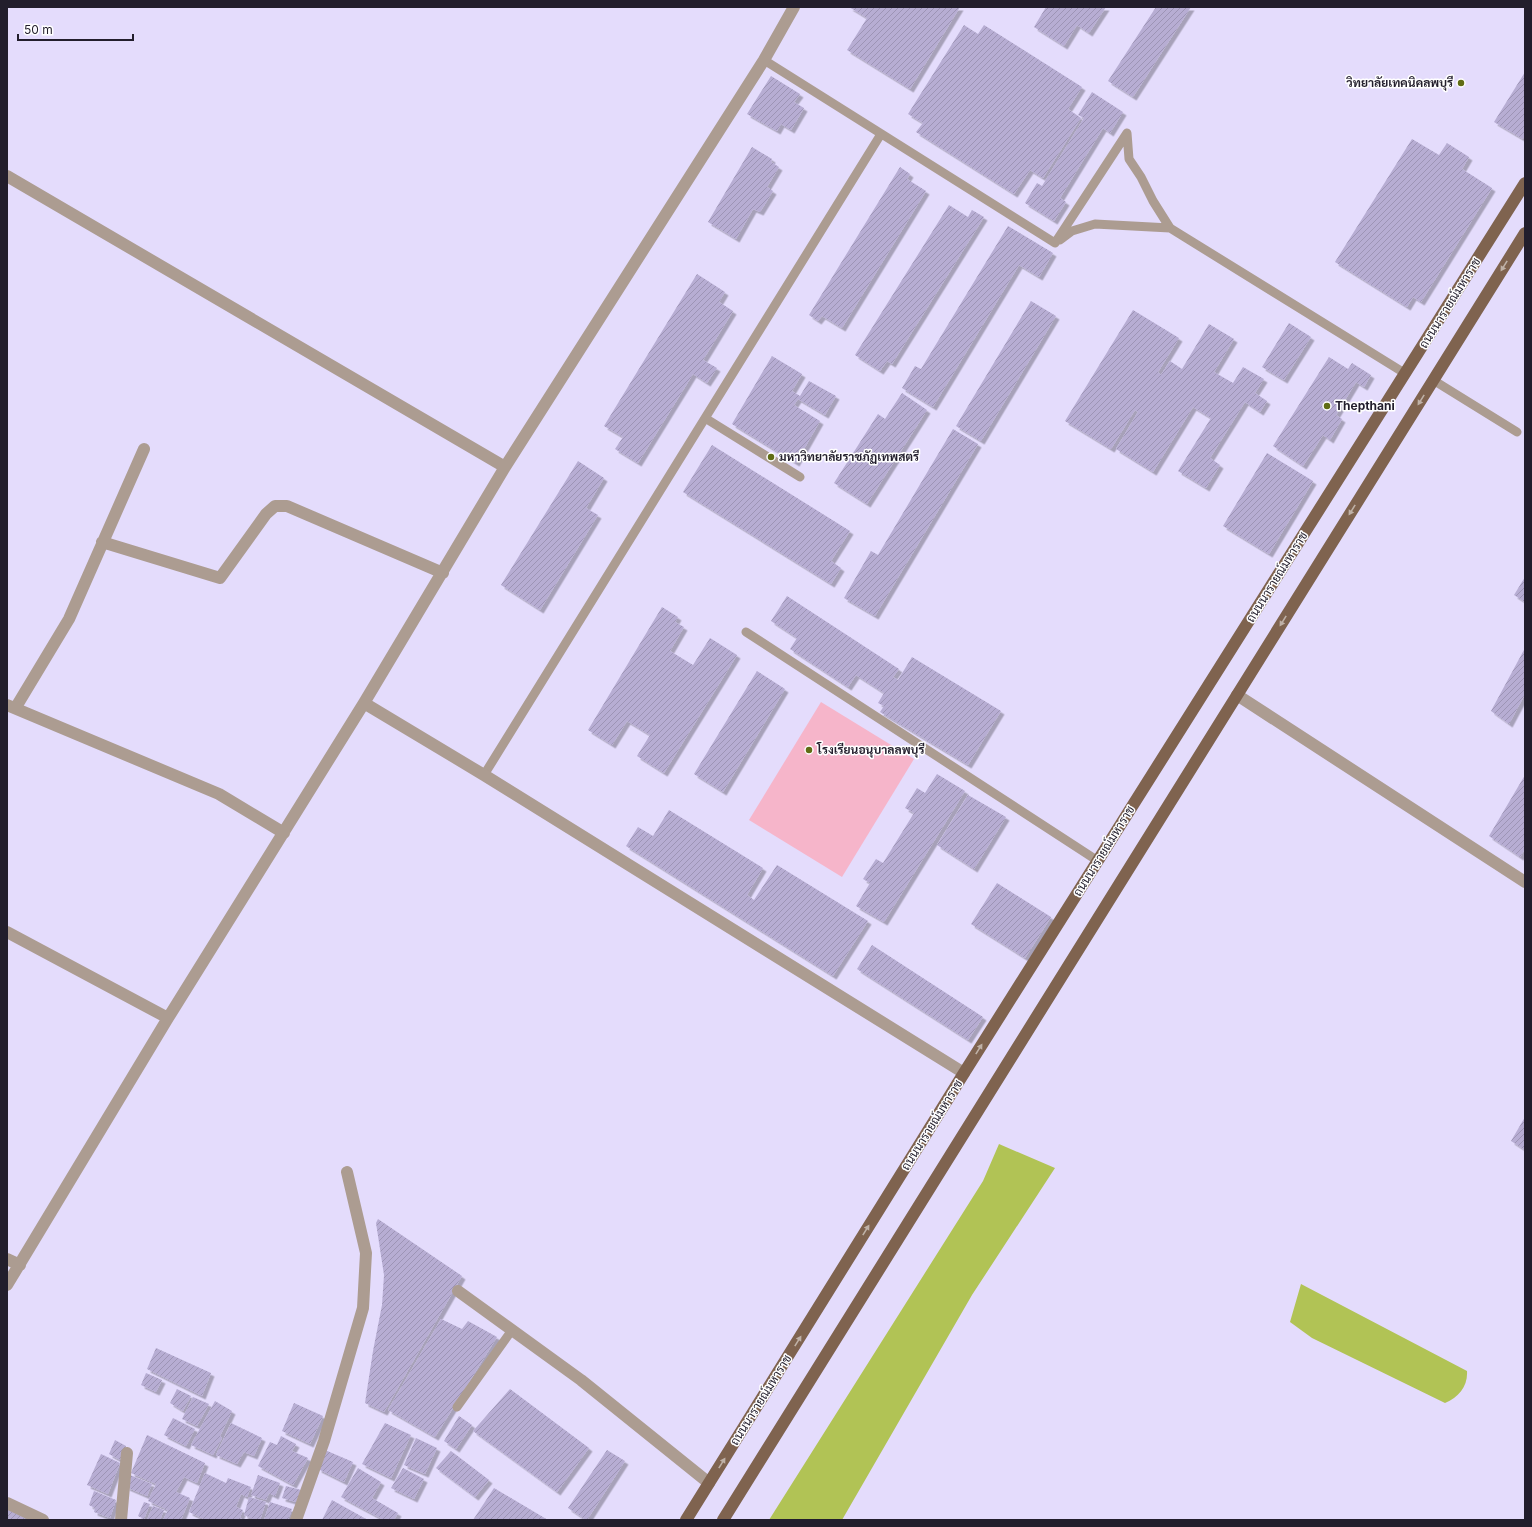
<svg xmlns="http://www.w3.org/2000/svg" width="1532" height="1527" font-family="Inter,Sarabun,sans-serif">
  <style>
    .grass { fill: #f6b5ca }
    .water { fill: #b1c355 }
    .building { fill: url(#building-hatch); filter: url(#shadow) }
    .lines { fill: none; stroke-linecap: round; stroke-linejoin: round }
    .lane { stroke: #ac9c91; stroke-width: 9 }
    .street { stroke: #ac9c91; stroke-width: 12 }
    .primary { stroke: #7f634f; stroke-width: 12 }
    .oneway { fill: #bfb1a7 }
    .poi-dot { fill: #606c14; stroke: #fff; stroke-width: 1.5 }
    .labels { text-anchor: middle; stroke-width: 3; stroke-linejoin: round; paint-order: stroke }
    .poi-label { font-size: 12px; font-weight: bold; fill: #221e2c; stroke: #fff; text-anchor: start }
    .street-label { font-size: 12px; fill: #221e2c; stroke: #fff }
  </style>
  <defs>
    <pattern id="building-hatch" width="6" height="6" patternUnits="userSpaceOnUse"><rect width="6" height="6" fill="#b7add3"/><path d="M-1 1l2-2M0 6l6-6M5 7l2-2" fill="none" stroke="#9d94b5"/></pattern>
    <filter id="shadow"><feDropShadow dx="3.5" dy="3.5" stdDeviation="0" flood-color="#0004"/></filter>
  </defs>
  <rect width="100%" height="100%" fill="#e4dcfc"/>
  <path class="grass" d="M821 702 914 759 842 877 749 820Z"/>
  <path class="water" d="M999 1144 1055 1168 972 1295 842 1520H769L983 1181Z
    M1301 1284 1467 1371C1468 1386 1459 1397 1445 1403L1312 1338 1290 1322Z"/>
  <path class="building" d="M849 7H960L910 89 847 50 867 18Z
    M1046 7H1106L1089 33 1077 25 1064 46 1034 27Z
    M1156 7H1191L1133 97 1108 81Z
    M964 25 978 34 984 25 1082 87 1068 109 1081 118 1043 178 1030 170 1014 194 916 132 923 123 908 114Z
    M1525 72V136L1523 139 1494 122Z
    M771 76 800 94 794 102 804 108 791 130 781 124 777 131 747 114Z
    M1092 92 1123 112 1110 133 1103 128 1060 198 1066 202 1054 221 1025 203 1037 183 1042 186 1084 118 1078 115Z
    M1412 139 1439 155 1447 143 1469 157 1462 169 1492 188 1421 302 1413 297 1407 307 1335 262Z
    M752 147 772 159 771 162 779 167 767 187 773 191 760 212 753 209 736 239 708 222Z
    M900 167 910 174 907 179 926 191 842 328 822 316 818 321 809 315Z
    M949 205 968 217 972 210 984 217 892 364 887 361 880 371 855 355Z
    M1008 226 1053 253 1039 277 1019 265 933 407 902 388 915 366 921 369Z
    M697 274 725 292 719 302 733 311 703 360 717 368 707 383 693 374 638 463 615 449 623 437 604 426Z
    M1031 301 1056 316 981 441 956 426Z
    M1133 310 1179 338 1158 372 1161 375 1170 361 1182 369 1209 324 1234 339 1214 372 1233 383 1243 367 1264 379 1255 393 1267 401 1260 412 1245 402 1210 458 1220 465 1206 488 1178 471 1211 418 1193 407 1153 472 1116 449 1138 412 1135 410 1111 449 1065 421Z
    M1289 323 1311 337 1284 380 1262 367Z
    M772 356 802 374 792 391 800 396 809 381 836 396 825 415 798 399 794 405 820 421 796 463 732 424Z
    M1329 357 1348 369 1352 363 1371 375 1364 387 1356 382 1336 415 1342 419 1330 440 1323 435 1303 466 1273 446Z
    M902 393 927 410 867 504 834 483 878 414 885 419Z
    M953 429 978 444 875 616 844 598 871 551 878 555Z
    M712 445 850 531 831 561 841 568 831 584 683 492Z
    M1267 453 1313 481 1269 554 1223 526Z
    M578 461 604 478 586 508 598 515 540 610 501 585Z
    M1525 577V602L1514 595Z
    M787 596 899 669 893 677 898 680 912 657 1001 711 968 765 880 712 884 706 878 703 884 693 856 675 848 687 790 649 797 638 771 621Z
    M662 607 678 617 675 622 684 627 670 651 693 665 710 638 737 655 664 773 637 756 650 735 627 721 612 745 588 730Z
    M1525 648V694L1509 724 1491 711Z
    M757 671 785 689 723 792 694 774Z
    M937 774 965 791 884 922 856 906 870 883 863 879 876 859 883 863 914 813 905 808 917 788 925 793Z
    M1525 775V849L1520 857 1489 836Z
    M968 795 1006 817 974 869 937 845Z
    M669 810 763 868 747 895 754 900 777 865 868 921 833 976 626 846 638 827 653 836Z
    M997 883 1051 917 1025 958 971 924Z
    M872 945 983 1017 968 1040 857 969Z
    M1525 1117V1150L1511 1141Z
    M378 1219 462 1276 384 1412 365 1403 373 1351 382 1305 384 1275 376 1223Z
    M441 1319 462 1329 468 1321 497 1337 435 1437 388 1410Z
    M156 1348 211 1373 202 1396 147 1369Z
    M146 1373 162 1380 156 1392 141 1385Z
    M177 1389 191 1396 183 1411 170 1403Z
    M510 1389 589 1448 557 1492 473 1431Z
    M193 1397 209 1404 197 1426 182 1419Z
    M215 1401 232 1411 220 1436 222 1438 213 1455 191 1445Z
    M294 1403 323 1416 310 1444 282 1431Z
    M459 1416 472 1425 456 1449 444 1441Z
    M173 1418 195 1429 186 1446 164 1435Z
    M231 1423 262 1438 254 1456 244 1452 237 1464 216 1455Z
    M385 1423 411 1435 391 1478 362 1464Z
    M147 1435 205 1463 197 1483 184 1477 176 1492 190 1498 181 1520H163L168 1510 148 1501 156 1484 131 1473Z
    M281 1436 296 1444 292 1451 308 1458 293 1485 258 1466 270 1442 277 1445Z
    M416 1438 437 1448 425 1474 404 1465Z
    M115 1440 126 1446 120 1460 109 1454Z
    M325 1450 353 1462 344 1482 318 1469Z
    M607 1450 625 1461 587 1520H586L568 1508Z
    M451 1451 489 1480 475 1497 436 1468Z
    M101 1454 120 1463 108 1494 87 1485Z
    M358 1468 381 1482 372 1498 398 1513 394 1520H384L341 1497Z
    M403 1468 424 1479 414 1499 391 1488Z
    M205 1473 226 1483 228 1478 251 1487 247 1497 241 1494 236 1507 243 1510 240 1518 244 1520H206L189 1512Z
    M130 1475 152 1484 147 1496 126 1487Z
    M258 1475 280 1483 275 1496 269 1493 266 1500 251 1495Z
    M286 1486 301 1490 296 1502 282 1498Z
    M494 1488 548 1520H473Z
    M94 1491 116 1500 110 1518 94 1512 95 1508 89 1505Z
    M249 1497 266 1502 260 1520H255L244 1515Z
    M332 1500 368 1520H322Z
    M144 1502 150 1504 144 1519 138 1516Z
    M270 1502 292 1509 288 1520H264Z
    M7 1506 26 1515 23 1520H7Z
    M153 1506 164 1510 160 1520H147Z"/>
  <g class="lines">
    <path class="lane" d="M764 60 1055 243
      M1060 240 1072 231 1095 224 1170 228
      M1055 243 1127 133 1129 159 1141 177 1153 201 1170 228 1406 374
      M1433 380 1517 432
      M705 418 800 477
      M746 632 1098 861
      M484 775 881 134
      M457 1407 512 1330"/>
    <path class="street" d="M7 176 505 467
      M102 542 220 578 266 514 275 506H287L443 573
      M1237 695 1525 882
      M364 703 484 775 964 1073
      M7 705 219 794 284 833
      M16 707 69 619 144 449
      M7 932 168 1018
      M7 1259 20 1265
      M7 1285 168 1018 364 703 505 467 764 60 794 7
      M458 1291 581 1380 709 1483
      M7 1503 43 1520
      M121 1520 127 1453
      M296 1520 324 1441 363 1308 366 1253 347 1172"/>
    <path class="primary" d="M686 1520 964 1073 1525 183
      M723 1520 1525 233"/>
  </g>
  <defs><path id="oneway-solid" d="M-6-.8H1V-3.2L6.5 0L1 3.2V.8H-6Z"/></defs>
  <g class="oneway">
    <use href="#oneway-solid" transform="translate(1504 266) rotate(122)"/>
    <use href="#oneway-solid" transform="translate(1421 400) rotate(122)"/>
    <use href="#oneway-solid" transform="translate(1352 510) rotate(122)"/>
    <use href="#oneway-solid" transform="translate(1283 621) rotate(122)"/>
    <use href="#oneway-solid" transform="translate(979 1049) rotate(-58)"/>
    <use href="#oneway-solid" transform="translate(866 1230) rotate(-58)"/>
    <use href="#oneway-solid" transform="translate(798 1341) rotate(-58)"/>
    <use href="#oneway-solid" transform="translate(722 1463) rotate(-58)"/>
  </g>
  <g class="poi-dot">
    <circle cx="1461" cy="83" r="4"/>
    <circle cx="1327" cy="406" r="4"/>
    <circle cx="771" cy="457" r="4"/>
    <circle cx="809" cy="750" r="4"/>
  </g>
  <g class="labels">
    <g class="poi-label">
      <text x="1453" y="87" text-anchor="end">วิทยาลัยเทคนิคลพบุรี</text>
      <text x="1335" y="410">Thepthani</text>
      <text x="779" y="461">มหาวิทยาลัยราชภัฏเทพสตรี</text>
      <text x="817" y="754">โรงเรียนอนุบาลลพบุรี</text>
    </g>
    <g class="street-label">
      <text transform="translate(1450 303) rotate(-58)" y="4">ถนนนารายณ์มหาราช</text>
      <text transform="translate(1277 577) rotate(-58)" y="4">ถนนนารายณ์มหาราช</text>
      <text transform="translate(1104 851) rotate(-58)" y="4">ถนนนารายณ์มหาราช</text>
      <text transform="translate(932 1125) rotate(-58)" y="4">ถนนนารายณ์มหาราช</text>
      <text transform="translate(761 1400) rotate(-58)" y="4">ถนนนารายณ์มหาราช</text>
    </g>
  </g>
  <rect width="1532" height="1527" fill="none" stroke="#221e2c" stroke-width="16"/>
  <path d="M18 34v6h115v-6" fill="none" stroke="#221e2c" stroke-width="2"/>
  <text x="24" y="34" font-size="12" fill="#221e2c" stroke="#ffffff" stroke-width="3" paint-order="stroke">50 m</text>
</svg>
